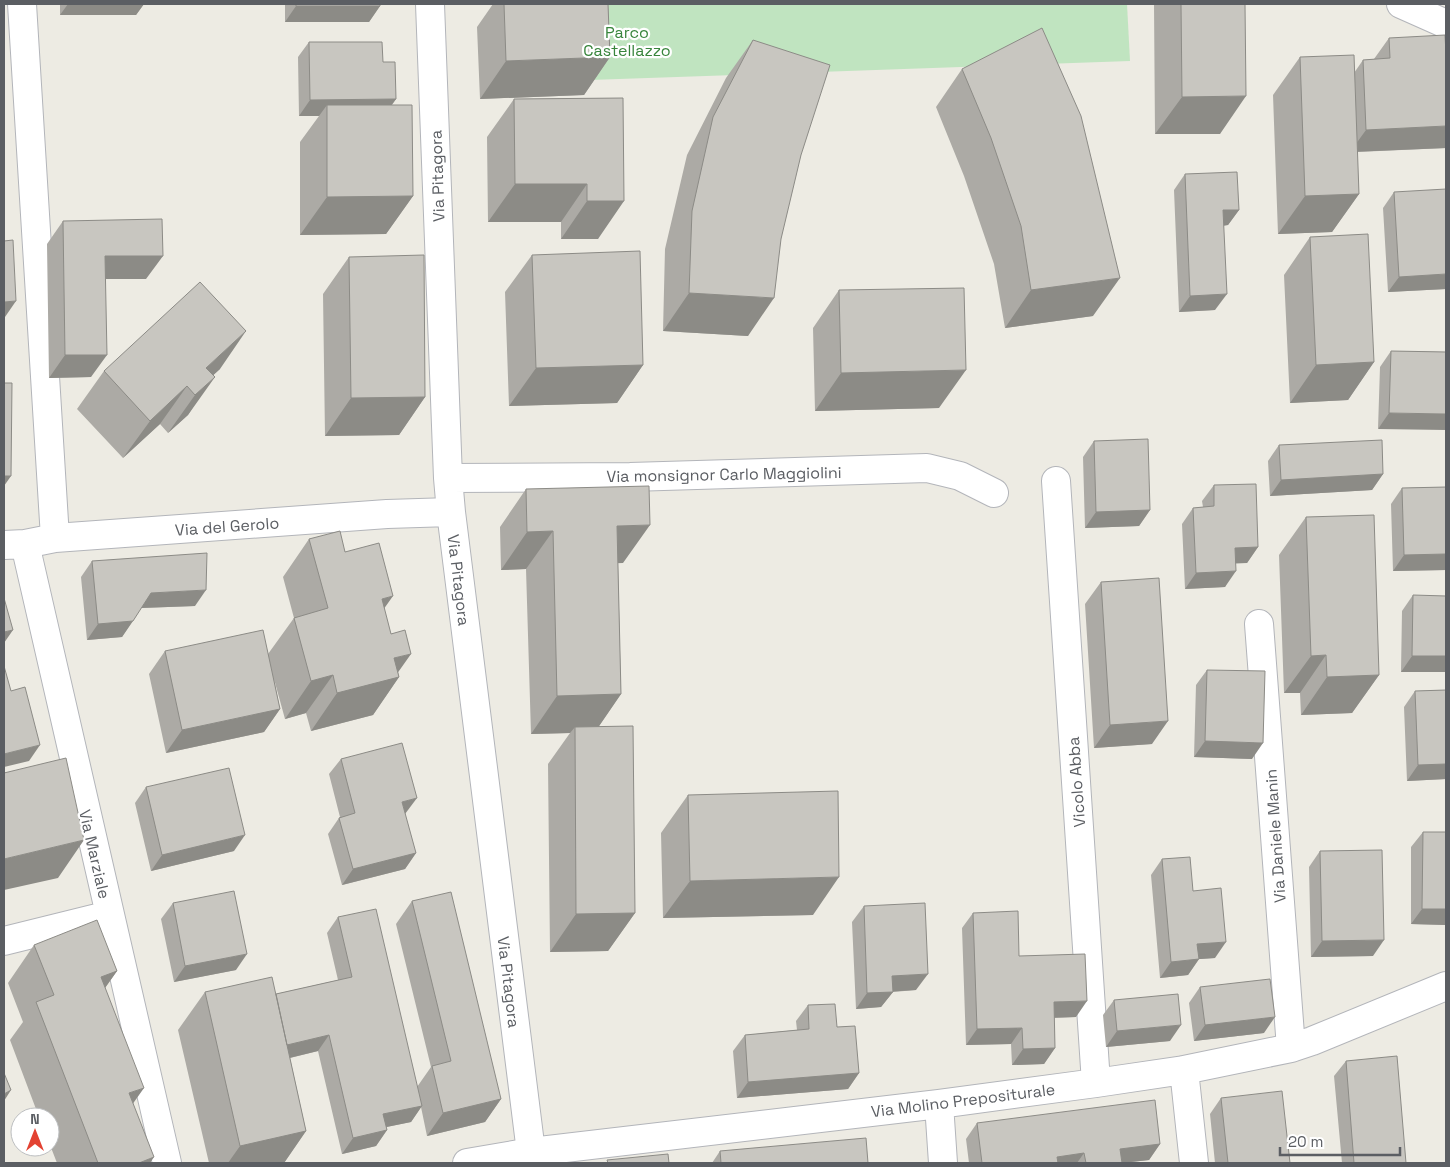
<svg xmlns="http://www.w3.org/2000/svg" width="1450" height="1167" font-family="'Space Grotesk',sans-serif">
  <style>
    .green { fill: #c0e4c0 }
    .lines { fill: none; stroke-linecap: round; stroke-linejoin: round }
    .minor-casing { stroke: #b3b5ba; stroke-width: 30 }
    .minor { stroke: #fff; stroke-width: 28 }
    .wall { fill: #acaaa5 }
    .shaded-wall { fill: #8c8b86 }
    .building { fill: #c8c6c0; stroke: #8c8b86 }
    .labels { text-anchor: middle; stroke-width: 4.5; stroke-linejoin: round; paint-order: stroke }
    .park-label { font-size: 16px; fill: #38853c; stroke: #fff }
    .street-label { font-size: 16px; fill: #5b5e63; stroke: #fff }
  </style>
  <rect width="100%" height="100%" fill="#edebe3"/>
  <path class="green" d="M588 4H1127L1130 61 590 80Z"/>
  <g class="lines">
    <defs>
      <path id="minor" d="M22 4 55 538
        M430 4 448 478 451 512 531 1152
        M1401 4 1446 24
        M448 478 630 477 927 468 960 476 994 493
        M1056 481 1096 1083
        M25 544 167 1163
        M4 545 25 544 55 538 387 514 451 512
        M1259 624 1291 1048
        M4 941 109 915
        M1184 1070 1194 1163
        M939 1104 943 1163
        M467 1163 531 1152 939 1104 1096 1083 1184 1070 1291 1048 1312 1041 1446 986"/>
    </defs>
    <use href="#minor" class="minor-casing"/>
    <use href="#minor" class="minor"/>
  </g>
  <path class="wall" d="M60 4H144L136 15H60Z
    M285 4H380V6L369 22H285Z
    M493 4H608L610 57 584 95 480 99 477 27Z
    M1154 4H1245L1220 134H1155Z
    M1389 38 1446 148 1357 152 1359 194 1332 232 1278 234 1273 95 1300 57 1354 73 1363 60 1374 59Z
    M753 40 801 155 748 336 663 331 665 249 687 155 726 78Z
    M309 42 383 62 396 99 392 105 413 196 386 234 300 235V142L319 116H299L298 57Z
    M962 69 1093 316 1005 328 994 264 964 176 936 107Z
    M623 98 598 239H561V222H488L487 137 514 99Z
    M1185 174 1239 210 1228 225 1224 226 1215 310 1179 312 1174 190Z
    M1394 192 1446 289 1388 292 1383 208Z
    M63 221 146 279H106L91 377 49 378 47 244Z
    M1310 237 1374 362 1348 400 1290 403 1284 275Z
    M532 255 643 365 617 403 509 406 505 292Z
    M349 257 425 397 399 435 325 436 323 294Z
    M839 290 939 408 815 411 813 328Z
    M1391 351 1446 352 1378 429 1380 367Z
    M220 369 213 375 188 415 168 433 160 424 123 458 77 409 104 371Z
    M1094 441 1150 510 1139 526 1085 528 1083 457Z
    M1279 445 1383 474 1372 490 1270 496 1268 461Z
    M1214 485 1258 547 1247 563H1236L1225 587 1185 589 1182 524 1193 508 1203 507 1202 501Z
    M1446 487V570L1393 571 1391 504 1402 488Z
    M526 489 623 563H618L621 694 599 726 635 913 608 951 550 952 548 764 570 733 531 734 526 569 501 570 500 527Z
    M1306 517 1379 675 1352 713 1301 715 1300 693H1284L1279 555Z
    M309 539 345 552 384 608 399 677 373 715 311 731 306 713 285 719 274 679 280 709 264 732 166 753 149 674 165 651 268 654 294 618 283 577Z
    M92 561 195 606 141 608 122 637 87 640 81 577Z
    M1101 582 1152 744 1094 748 1085 604Z
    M1413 595 1446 672H1401L1402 611Z
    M1207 670 1252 759 1194 757 1196 685Z
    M1446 690V779L1407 781 1404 707 1415 691Z
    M341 759 416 853 405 869 342 885 328 834 339 818 340 817 329 774Z
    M146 787 234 851 151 871 135 803Z
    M688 795 813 915 663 918 661 833Z
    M1423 832 1446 925 1411 924V847Z
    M1320 851 1373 956 1311 957 1309 867Z
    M1162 859 1193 891 1215 958 1199 959 1188 975 1160 978 1151 875Z
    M412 901 501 1099 485 1122 427 1136 421 1107 411 1122 386 1127 387 1130 376 1146 342 1154 318 1051 290 1058 306 1131 284 1163H209L178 1030 205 992 276 994 338 980 327 933 338 917 417 1087 431 1067 396 924Z
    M173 903 236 970 174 982 161 919Z
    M864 906 916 990 893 992 881 1007 856 1009 852 922Z
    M973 913 1019 956 1076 1017 1054 1018 1055 1048 1044 1064 1012 1065 1011 1044 966 1045 962 928Z
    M34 945 117 971 105 988 133 1103 150 1163H57L50 1145V1117H39L10 1040 23 1022 8 983Z
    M1200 987 1264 1033 1194 1041 1189 1003Z
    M1114 1000 1170 1041 1106 1047 1103 1015Z
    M808 1005 859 1073 848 1089 737 1098 733 1051 745 1035 797 1030 796 1021Z
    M1346 1061 1406 1163H1342L1334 1076Z
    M1221 1098 1290 1163H1215L1210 1114Z
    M977 1123 1160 1144 1149 1160 1122 1163H969L966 1139Z
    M720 1151 868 1163H712Z"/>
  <path class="shaded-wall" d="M68 4H144L136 15H60Z
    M296 6H380L369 22H285Z
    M610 57 584 95 480 99 506 61Z
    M1246 96 1220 134H1155L1182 97Z
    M396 99 384 115 327 105 319 116H299L310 100Z
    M1446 126V148L1350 152 1366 130Z
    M515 184H587L561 222H488Z
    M1359 194 1332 232 1278 234 1305 196Z
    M413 196 386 234 300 235 327 197Z
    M587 201H624L598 239H561Z
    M1223 210H1239L1228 225 1212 226Z
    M105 256H163L146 279H89Z
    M1446 274V289L1388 292 1399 277Z
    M1120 278 1093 316 1005 328 1031 290Z
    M689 293 774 298 748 336 663 331Z
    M1227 294 1215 310 1179 312 1190 296Z
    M16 301 5 317H4V302Z
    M246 331 220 369 194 393 206 368Z
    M65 355H107L91 377 49 378Z
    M1374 362 1348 400 1290 403 1316 365Z
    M643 365 617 403 509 406 536 368Z
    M966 370 939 408 815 411 841 373Z
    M215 377 188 415 168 433 195 395Z
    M187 386 160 424 123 458 150 421Z
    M425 397 399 435 325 436 351 398Z
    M1389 413 1446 414V430L1378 429Z
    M1383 474 1372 490 1270 496 1281 480Z
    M4 476H11L4 486Z
    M1150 510 1139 526 1085 528 1096 512Z
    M650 525 623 563 591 564 617 526Z
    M553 531 526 569 501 570 527 532Z
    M1258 547 1247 563 1224 564 1235 548Z
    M1446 554V570L1393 571 1404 555Z
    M1236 571 1225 587 1185 589 1196 573Z
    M206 590 195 606 140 608 151 593Z
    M393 596 366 634 382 599Z
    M133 621 122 637 87 640 98 624Z
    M13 630 4 643V632Z
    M411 654 394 678 399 677 373 715 311 731 337 693 394 658Z
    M1326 655 1300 693H1284L1311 656Z
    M1412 656H1446V672H1401Z
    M333 675 306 713 285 719 311 681Z
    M1379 675 1352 713 1301 715 1327 677Z
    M621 694 595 732 575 727 570 733 531 734 557 696Z
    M280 709 264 732 166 753 182 730Z
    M1168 721 1152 744 1094 748 1110 725Z
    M1205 741 1263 743 1252 759 1194 757Z
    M40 745 29 761 4 767V754Z
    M1446 764V779L1407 781 1418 765Z
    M417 798 405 814 402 802Z
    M245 835 234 851 151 871 162 855Z
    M84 840 58 878 4 890V859Z
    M416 853 405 869 342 885 353 869Z
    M839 877 813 915 663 918 690 881Z
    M1422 909H1446V925L1411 924Z
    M635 913 608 951 550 952 576 914Z
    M1384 940 1373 956 1311 957 1322 941Z
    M1226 942 1215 958 1186 960 1197 944Z
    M247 954 236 970 174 982 185 966Z
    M1199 959 1188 975 1160 978 1171 962Z
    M117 971 90 1009 101 977Z
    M928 974 916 990 885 992H893L881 1007 856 1009 867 993 892 976Z
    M1087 1001 1076 1017 1042 1018 1054 1002Z
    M1275 1017 1264 1033 1194 1041 1205 1025Z
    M1181 1025 1170 1041 1106 1047 1117 1031Z
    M1022 1028 1011 1044 966 1045 977 1029Z
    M329 1035 318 1051 256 1066 267 1050Z
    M1055 1048 1044 1064 1012 1065 1023 1049Z
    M859 1073 848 1089 737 1098 748 1082Z
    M144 1088 117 1126 129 1093Z
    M11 1090 4 1101V1094Z
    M501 1099 485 1122 427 1136 443 1113Z
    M422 1106 411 1122 372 1130 383 1114Z
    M387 1130 376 1146 342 1154 353 1138Z
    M306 1131 284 1163H228L240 1146Z
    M1160 1144 1149 1160 1122 1163 1120 1149Z
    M1084 1153 1077 1163H1052L1057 1157Z
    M154 1157 150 1163H139Z"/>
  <path class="building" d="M296 4H380V6H296Z
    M504 4H608L610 57 506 61Z
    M1181 4H1245L1246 96 1182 97Z
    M1042 28 1081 116 1120 278 1031 290 1021 226 991 138 962 69Z
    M1445 35 1446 54V126L1366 130 1363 60 1390 58 1389 38Z
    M753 40 830 65 801 155 781 239 774 298 689 293 692 211 713 117Z
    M309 42H382L383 62H395L396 99 310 100Z
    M1354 55 1359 194 1305 196 1300 57Z
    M623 98 624 201H587V184H515L514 99Z
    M327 105H412L413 196 327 197Z
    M1237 172 1239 210H1223L1227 294 1190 296 1185 174Z
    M1446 189V274L1399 277 1394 192Z
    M162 219 163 256H105L107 355H65L63 221Z
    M1368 234 1374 362 1316 365 1310 237Z
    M13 240 16 301 4 302V241Z
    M640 251 643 365 536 368 532 255Z
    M424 255 425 397 351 398 349 257Z
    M200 282 246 331 206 368 215 377 195 395 187 386 150 421 104 371Z
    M964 288 966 370 841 373 839 290Z
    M1391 351 1446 352V414L1389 413Z
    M4 383H12L11 476H4Z
    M1148 439 1150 510 1096 512 1094 441Z
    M1382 440 1383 474 1281 480 1279 445Z
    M1256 484 1258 547 1235 548 1236 571 1196 573 1193 508 1214 506V485Z
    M649 486 650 525 617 526 621 694 557 696 553 531 527 532 526 489Z
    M1446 487V554L1404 555 1402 488Z
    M1374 515 1379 675 1327 677 1326 655 1311 656 1306 517Z
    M340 531 345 552 379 543 393 596 382 599 391 634 405 630 411 654 394 658 399 677 337 693 333 675 311 681 294 618 328 608 309 539Z
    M207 553 206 590 151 593 133 621 98 624 92 561Z
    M1159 578 1168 721 1110 725 1101 582Z
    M1413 595 1446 596V656H1412Z
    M4 598 13 630 4 632Z
    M263 630 280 709 182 730 165 651Z
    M4 666 11 691 25 687 40 745 4 754Z
    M1207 670 1265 671 1263 743 1205 741Z
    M1446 690V764L1418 765 1415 691Z
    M633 726 635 913 576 914 575 727Z
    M402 743 417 798 402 802 416 853 353 869 339 818 355 813 341 759Z
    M66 758 84 840 4 859V773Z
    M229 768 245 835 162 855 146 787Z
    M838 791 839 877 690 881 688 795Z
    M1423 832H1446V909H1422Z
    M1382 850 1384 940 1322 941 1320 851Z
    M1190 857 1193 891 1221 888 1226 942 1197 944 1199 959 1171 962 1162 859Z
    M234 891 247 954 185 966 173 903Z
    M451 892 501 1099 443 1113 432 1066 451 1061 412 901Z
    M925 903 928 974 892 976 893 992 867 993 864 906Z
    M376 909 422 1106 383 1114 387 1130 353 1138 329 1035 287 1045 276 994 352 977 338 917Z
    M1018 911 1019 956 1085 954 1087 1001 1054 1002 1055 1048 1023 1049 1022 1028 977 1029 973 913Z
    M97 920 117 971 101 977 144 1088 129 1093 154 1157 139 1163H98L36 1002 54 995 34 945Z
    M272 977 306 1131 240 1146 205 992Z
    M1270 979 1275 1017 1205 1025 1200 987Z
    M1178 994 1181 1025 1117 1031 1114 1000Z
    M835 1004 837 1027 855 1026 859 1073 748 1082 745 1035 809 1029 808 1005Z
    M1397 1056 1406 1163H1354L1346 1061Z
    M4 1073 11 1090 4 1094Z
    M1282 1091 1290 1163H1228L1221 1098Z
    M1155 1100 1160 1144 1120 1149 1122 1163H1086L1084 1153 1057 1157 1058 1163H982L977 1123Z
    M866 1138 868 1163H721L720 1151Z
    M668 1154 669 1163H608L607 1160Z"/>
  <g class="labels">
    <g class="park-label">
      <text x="627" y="38">Parco<tspan x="627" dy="18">Castellazzo</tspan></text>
    </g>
    <g class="street-label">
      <text transform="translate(437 176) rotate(-92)" y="6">Via Pitagora</text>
      <text transform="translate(724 474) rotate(-1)" y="6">Via monsignor Carlo Maggiolini</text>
      <text transform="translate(227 526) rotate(-4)" y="6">Via del Gerolo</text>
      <text transform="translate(459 580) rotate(83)" y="6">Via Pitagora</text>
      <text transform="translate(1076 782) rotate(-94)" y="6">Vicolo Abba</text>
      <text transform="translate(1275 836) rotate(-94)" y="6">Via Daniele Manin</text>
      <text transform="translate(95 854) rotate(77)" y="6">Via Marziale</text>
      <text transform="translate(509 982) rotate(83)" y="6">Via Pitagora</text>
      <text transform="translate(963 1100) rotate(-7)" y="6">Via Molino Prepositurale</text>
    </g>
  </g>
  <rect width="1450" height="1167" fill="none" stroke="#5b5e63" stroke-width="10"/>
  <g transform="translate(35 1132)"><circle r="24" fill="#ffffff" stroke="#bdbfc1"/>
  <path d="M0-4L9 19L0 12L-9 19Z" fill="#e34232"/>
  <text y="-8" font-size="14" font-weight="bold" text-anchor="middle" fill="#5b5e63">N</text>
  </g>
  <path d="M1280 1147v8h120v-8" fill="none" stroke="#5b5e63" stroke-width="2.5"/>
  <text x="1288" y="1147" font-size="15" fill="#5b5e63" stroke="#ffffff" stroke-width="4" paint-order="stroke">20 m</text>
</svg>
